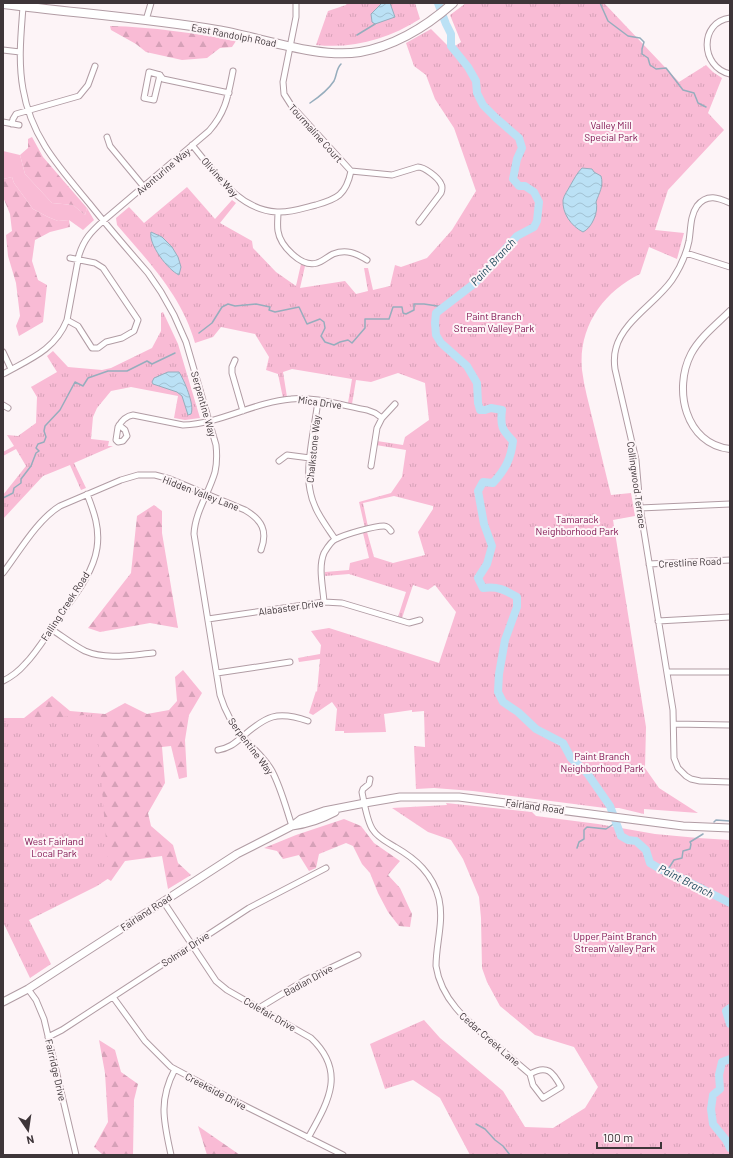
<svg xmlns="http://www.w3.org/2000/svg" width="733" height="1158" font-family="Barlow,sans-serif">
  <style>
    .green { fill: #f9bbd5 }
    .forest { fill: url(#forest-firs) }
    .park { fill: url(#park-tufts) }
    .water { fill: url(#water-waves); stroke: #96adbd }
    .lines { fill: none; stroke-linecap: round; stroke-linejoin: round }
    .stream { stroke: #96adbd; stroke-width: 1.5 }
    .river { stroke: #bbe1f5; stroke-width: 8 }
    .minor-casing { stroke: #b19ca4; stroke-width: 7 }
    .tertiary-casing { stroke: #b19ca4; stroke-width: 8 }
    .secondary-casing { stroke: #b19ca4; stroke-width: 9 }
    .primary-casing { stroke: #b19ca4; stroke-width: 10 }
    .minor { stroke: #fff; stroke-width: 5 }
    .tertiary { stroke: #fff; stroke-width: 6 }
    .secondary { stroke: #fff; stroke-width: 7 }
    .primary { stroke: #fff; stroke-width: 8 }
    .labels { text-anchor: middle; stroke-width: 4; stroke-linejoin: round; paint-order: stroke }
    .street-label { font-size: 10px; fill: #3e3539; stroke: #fdf4f7 }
    .park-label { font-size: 10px; fill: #801451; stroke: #fdf4f7 }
    .water-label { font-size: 11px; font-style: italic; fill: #0e3d51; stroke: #fdf4f7 }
  </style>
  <defs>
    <pattern id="forest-firs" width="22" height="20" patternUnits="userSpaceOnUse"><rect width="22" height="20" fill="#f9bbd5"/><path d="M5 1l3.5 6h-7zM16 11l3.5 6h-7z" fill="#d6a1b8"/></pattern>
    <pattern id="park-tufts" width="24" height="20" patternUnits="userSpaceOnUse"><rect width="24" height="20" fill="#f9bbd5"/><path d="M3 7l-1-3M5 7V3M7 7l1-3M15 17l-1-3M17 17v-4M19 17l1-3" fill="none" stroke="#d6a1b8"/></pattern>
    <pattern id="water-waves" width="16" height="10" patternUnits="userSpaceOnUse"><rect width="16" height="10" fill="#bbe1f5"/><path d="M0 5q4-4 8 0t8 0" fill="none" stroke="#a2c2d3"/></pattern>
  </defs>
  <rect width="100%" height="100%" fill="#fdf4f7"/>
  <path class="green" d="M3 151 20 155 25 174 52 203 73 205 85 215 87 208 94 220 83 230 69 220 58 221 48 217 33 209 14 183 12 177 3 179Z"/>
  <path class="forest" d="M110 26C153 27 194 33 236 41L232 47 220 48 207 58 182 60 146 52 136 44 111 30Z
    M32 137 43 157 87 208 85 215 73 205 52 203 25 174 20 155 28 148V139Z
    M12 177 14 183 33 209 48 217 58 221 69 220 70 227 50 232 35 240 32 261 38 280 47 285 43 322 19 336 16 326 20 316 16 283 8 256 6 235 12 231 10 214 3 197V179Z
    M154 505 162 511V533L178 628 150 623 100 632 88 628 131 573 137 516Z
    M183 670 202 693 189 715 185 740 187 777 179 779 171 746 162 747 165 783 148 813 151 826 173 845 178 863 191 875 168 889 162 856 125 861 111 881 103 876 3 758V718H24L52 696 70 711 105 714 125 703 147 714 169 710 177 701 175 677Z
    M344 819 361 826 374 843 400 861 388 875 400 888 412 914 410 927 399 926 388 912 378 893 370 873 362 864 353 846 346 843 319 854 316 868 309 871 299 855 283 859 277 851 264 848 296 835Z
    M99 1040 115 1050 121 1072 138 1084 134 1100 133 1155H103L94 1147 108 1122 105 1073Z
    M198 1126 240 1155H207Z"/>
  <path class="park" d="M347 3H415L420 19C388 39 354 49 316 45L328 11 346 5Z
    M466 3H604L679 82 706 65 713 72 722 78 708 113 724 130 668 190 655 230 684 233 677 259 649 247 640 274C603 292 578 327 582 370 584 387 589 404 593 421 599 446 605 470 611 495L631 493 635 516 613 520 646 727 645 768 659 788 698 813 644 809V814L619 808H605L473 791 434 788 416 789 414 746 425 747 424 711 412 712V710L384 714 386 732 344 733V731H335L337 709 332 702 313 715 309 713 316 691 317 692 320 659 299 662 298 658 320 654 321 645 311 631 329 628 439 663 456 612 435 585 428 590 413 585 402 618 398 617 406 592 349 574 325 576V572L349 570 350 563 369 558 363 533 367 532 374 557 393 563 425 555 418 532 433 509V506L394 496 363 503 368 527 365 528 359 502 391 493 402 477 406 450 376 445 377 441 403 445 405 437 429 420 425 383 398 373 371 382 356 380 352 404 348 403 352 379 292 369 283 372 287 397 283 398 278 374 266 370 269 357 255 334 221 327 213 337 195 343C182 296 148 261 117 225L116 218 129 207 144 223 187 187 215 219 232 200 236 203 220 223 252 241 253 248 276 272 296 286 301 264 305 266 300 288 345 281 356 294 368 291 364 268H368L373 290 390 286 395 265 401 267 427 258 452 230 476 191 454 128 435 99 426 75 414 66 406 43 431 29 451 49 461 42 450 15Z
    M163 312 178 344 200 418 185 420 174 418 178 396 131 387 111 391 97 408 93 417 91 439 109 441 108 446H113L74 463 86 488 81 490 70 465 43 476 3 519V495L26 466 16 449 3 456V452L14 446 7 435 18 436 36 423 37 397 31 387 57 372 47 356 53 351 68 367 102 370 111 368 152 348 161 331V313Z
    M96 714 109 878 97 886 29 920 51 964 30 978 3 922V722Z
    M446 803 532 812 536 816 598 824 655 834 698 838 730 840V1155H470L440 1098 413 1080 385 1089 370 1044 424 1020 440 1038 503 1091 525 1127 553 1128 585 1108 598 1087 574 1047 535 1035 500 1006 487 982 482 968 481 918 479 897 463 859 451 840 428 832 392 808 447 805Z"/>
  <path class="water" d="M382 3H390L395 17 375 24 372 22 371 14Z
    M582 168 592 169 594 172 601 176C604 186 599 193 596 202 599 211 592 228 583 232 571 226 562 213 563 200 564 195 568 190 570 186 574 179 577 173 582 168Z
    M151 232 162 237 172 247 178 257 181 267 179 275C168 270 148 244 151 232Z
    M168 372H179C184 380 195 405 191 414L188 415 182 396 177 392 153 384 152 382 154 378Z"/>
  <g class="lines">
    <path class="stream" d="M600 3 608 21 628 36 640 38 644 42 642 49V54L648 58 650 65 656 69 666 68 683 90 694 93 698 103 706 107
      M357 35 375 24
      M310 103C319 97 328 90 334 81 337 75 336 69 341 64
      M199 333 212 323 222 307 228 304 235 306 256 304 270 307 269 310 275 312 299 307 307 324 320 319 324 322 325 328 321 336 325 342 334 345 340 342 348 340 352 343 365 328V319H389L393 307H402L403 313 406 314 414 310V304H424L444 307
      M3 498 13 493 14 488 21 483V479L31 466 36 453 39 451 36 448 38 444 44 442 46 437 44 431 45 426 60 410 75 382 83 386 88 378 108 371H127L147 361 152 364 175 353
      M714 822 716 820 730 821
      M577 848 579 842 584 839V830L587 827 606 829 615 823
      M667 871 674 860 682 858 683 851 690 849 691 844 690 842 703 834
      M476 1124 485 1129 495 1140 503 1146 510 1155"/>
    <path class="river" d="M438 3 446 24 451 34V46L468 67 476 81 477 93 483 105 496 118 519 138 522 148 517 159 513 179 519 186H525L534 192 539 202 537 221 534 227 517 236 475 283 436 313 435 323 436 335 441 343 467 366 477 383 478 403 480 410H485L491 408 502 410C500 426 502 430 513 441 511 459 505 470 493 483L483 482 478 491 484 524 492 546 487 564 478 578 483 588C498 586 505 590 517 597V607L505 640 499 674 498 692 503 702 518 712 536 729 563 743 571 758 587 773 610 806 621 836 628 840 636 841 646 850 650 863 662 870 667 871 730 903
      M730 1008 726 1011 730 1024
      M730 1059 722 1062 719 1075 720 1089 713 1095 711 1109 713 1124 726 1140 730 1148"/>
    <defs>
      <path id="minor" d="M296 3V17L283 82 284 94 291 105 351 171
        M23 7C21 34 18 61 23 89 31 137 59 167 89 203 108 227 128 250 148 273L161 292 174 315 186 342 216 445C217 454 217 463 215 472 209 493 195 512 194 534L220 695C225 711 233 726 244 738 253 749 265 758 272 771 281 788 286 808 292 826
        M730 18C699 22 700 67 730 74
        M146 20 151 3
        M3 50 20 52
        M149 72 160 75 154 100 144 98Z
        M160 75 163 79 229 93
        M3 122 19 125
        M12 124 13 119 16 114 79 96 88 85 95 66
        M107 137 110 146 144 187
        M192 145C215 172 238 210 277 212 290 213 304 208 316 205 337 199 346 195 351 171
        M351 171 392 175 418 167C424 167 438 177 441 184 443 187 442 190 441 193L419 222
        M730 203C719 198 707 193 697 206 690 216 691 229 689 241 686 255 680 268 672 280 656 303 623 321 616 348 614 355 614 362 615 369L636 460 640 507 673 710 674 758 678 768 686 776 691 779 700 781 730 782
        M278 212C278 218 277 225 278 231 280 245 301 268 317 263 322 262 327 257 333 254 346 249 356 253 367 260
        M686 253 730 267
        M67 320 78 326 92 348H98L106 342 122 338 134 331 138 320 103 268 95 263 70 258
        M3 352 11 369
        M235 360 232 367V373L243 411
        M3 374C30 359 55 350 67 320L79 255C84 239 91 232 103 221L209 131C226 112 228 96 233 71
        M318 401C315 425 305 467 310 490 313 509 325 524 335 539
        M3 405 8 408
        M119 425 125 430 127 436 123 441 118 442 116 440 118 427C122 420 126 416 133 415L183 425C220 424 254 402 291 399 312 396 345 406 367 410L375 413 382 418
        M279 461 287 455 310 458
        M371 466 377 428 382 418 395 404
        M640 508 730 504
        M649 564 730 560
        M3 573C19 552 37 520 60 506L121 480 138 475H155L170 479 245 510C262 520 268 531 261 550
        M324 602C323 587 318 567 324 553 327 548 331 541 336 539 346 534 374 526 384 526 387 526 389 528 391 531
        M208 619 324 602 342 603 409 623 420 620
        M658 621 730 617
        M51 629C62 636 73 645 85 651 106 660 131 655 153 653
        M667 672H730
        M217 673 290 662
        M3 681C11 677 19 671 25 664 37 652 46 636 56 622 71 600 93 575 97 548 100 528 94 512 87 494
        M674 724 730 725
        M218 750C229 748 234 744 242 737 266 716 277 710 308 721
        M370 779 369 784 363 789 362 792C364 802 367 822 373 830 378 838 387 842 395 847 416 859 433 874 439 899 444 922 436 943 436 966 441 999 466 1020 490 1040 504 1052 517 1063 530 1074L533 1085 543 1098 561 1087C553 1072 547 1064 530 1074
        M163 901 216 981 227 990 311 1038C347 1072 328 1102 308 1138
        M28 989 36 1000 44 1019 76 1155
        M113 997 145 1041 171 1067 237 1102 343 1155
        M259 1008 305 980 358 955
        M48 1037 62 1030 249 908 326 868
        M171 1155C164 1122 158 1101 175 1069"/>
      <path id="tertiary" d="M730 311C717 324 700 337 691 354 673 389 685 444 730 449"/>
      <path id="secondary" d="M292 826C308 824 322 819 335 812
        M3 1002 28 989 237 854 292 826 301 819 324 811 365 803 400 797H459L683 826 730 828"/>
      <path id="primary" d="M3 4C74 13 146 18 217 30 260 37 317 59 360 52 394 46 427 26 453 3"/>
    </defs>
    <use href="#minor" class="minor-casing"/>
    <use href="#tertiary" class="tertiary-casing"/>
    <use href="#secondary" class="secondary-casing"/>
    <use href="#primary" class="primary-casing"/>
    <use href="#minor" class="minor"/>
    <use href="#tertiary" class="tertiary"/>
    <use href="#secondary" class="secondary"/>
    <use href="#primary" class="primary"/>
  </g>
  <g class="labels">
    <g class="street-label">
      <text transform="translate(234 35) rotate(11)" y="4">East Randolph Road</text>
      <text transform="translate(316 133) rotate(48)" y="4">Tourmaline Court</text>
      <text transform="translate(163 171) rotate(-40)" y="4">Aventurine Way</text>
      <text transform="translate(220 177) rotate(48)" y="4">Olivine Way</text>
      <text transform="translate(320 402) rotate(8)" y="4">Mica Drive</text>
      <text transform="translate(204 404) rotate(74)" y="4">Serpentine Way</text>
      <text transform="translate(313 449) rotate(-84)" y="4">Chalkstone Way</text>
      <text transform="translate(637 485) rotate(82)" y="4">Collingwood Terrace</text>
      <text transform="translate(201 493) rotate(21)" y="4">Hidden Valley Lane</text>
      <text transform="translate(690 562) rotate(-3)" y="4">Crestline Road</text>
      <text transform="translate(65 606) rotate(-57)" y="4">Falling Creek Road</text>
      <text transform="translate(291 607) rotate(-8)" y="4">Alabaster Drive</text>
      <text transform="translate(251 746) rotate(53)" y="4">Serpentine Way</text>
      <text transform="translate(535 806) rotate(8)" y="4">Fairland Road</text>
      <text transform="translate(146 912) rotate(-33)" y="4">Fairland Road</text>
      <text transform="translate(185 949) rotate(-33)" y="4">Solmar Drive</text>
      <text transform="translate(308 980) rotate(-29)" y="4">Badian Drive</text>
      <text transform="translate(270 1014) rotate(30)" y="4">Colefair Drive</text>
      <text transform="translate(490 1039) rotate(41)" y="4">Cedar Creek Lane</text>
      <text transform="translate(56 1070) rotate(77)" y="4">Fairridge Drive</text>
      <text transform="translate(216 1091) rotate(28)" y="4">Creekside Drive</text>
    </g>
    <g class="park-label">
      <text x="611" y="129">Valley Mill<tspan x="611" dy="12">Special Park</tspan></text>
      <text x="494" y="320">Paint Branch<tspan x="494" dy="12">Stream Valley Park</tspan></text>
      <text x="577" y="523">Tamarack<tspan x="577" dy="12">Neighborhood Park</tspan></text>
      <text x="602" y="760">Paint Branch<tspan x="602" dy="12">Neighborhood Park</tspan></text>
      <text x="54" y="845">West Fairland<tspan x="54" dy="12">Local Park</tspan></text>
      <text x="615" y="940">Upper Paint Branch<tspan x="615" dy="12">Stream Valley Park</tspan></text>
    </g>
    <g class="water-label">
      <text transform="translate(493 262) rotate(-47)" y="4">Paint Branch</text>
      <text transform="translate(686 881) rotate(27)" y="4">Paint Branch</text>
    </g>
  </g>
  <rect width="733" height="1158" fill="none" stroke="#3e3539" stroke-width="8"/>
  <g transform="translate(28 1130) rotate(167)" stroke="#fdf4f7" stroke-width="3" paint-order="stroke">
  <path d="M0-3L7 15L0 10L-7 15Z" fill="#3e3539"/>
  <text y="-6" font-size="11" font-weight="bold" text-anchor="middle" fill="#3e3539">N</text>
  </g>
  <path d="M597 1142v6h64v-6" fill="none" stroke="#3e3539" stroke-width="2"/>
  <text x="603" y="1142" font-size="12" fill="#3e3539" stroke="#fdf4f7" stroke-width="3" paint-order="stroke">100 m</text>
</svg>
